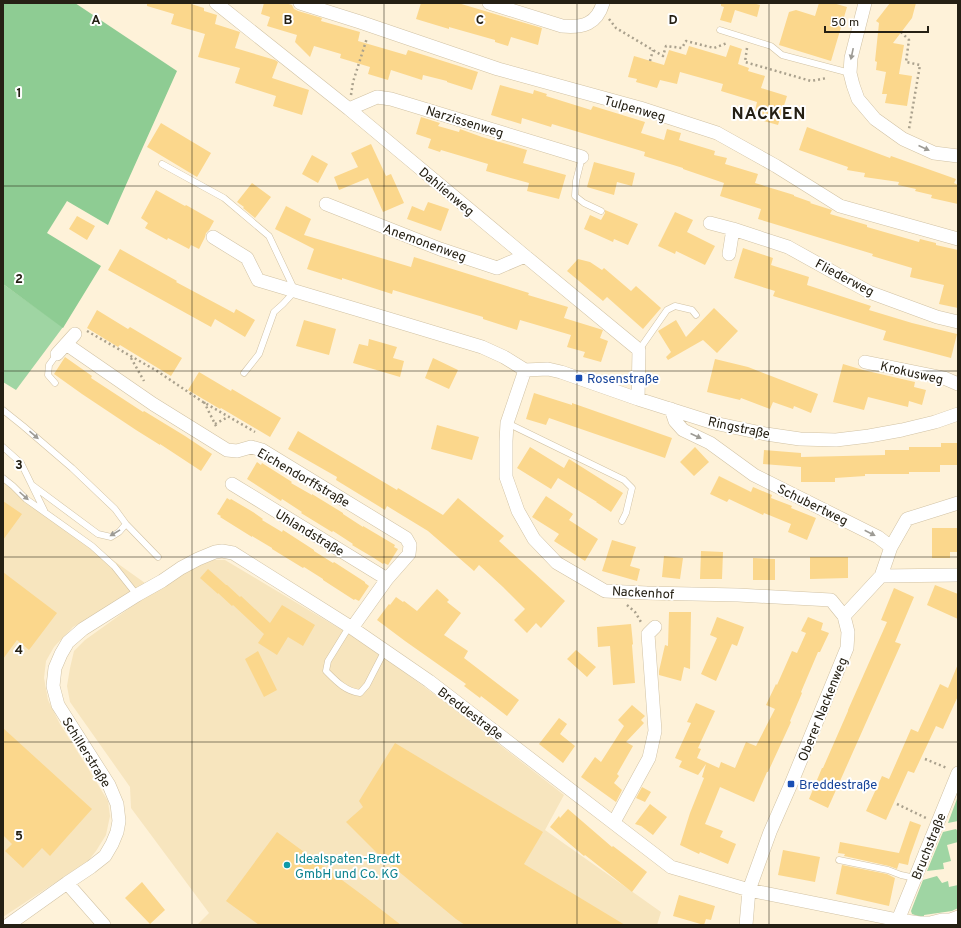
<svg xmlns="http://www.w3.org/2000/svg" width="961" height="928" font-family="Overpass,sans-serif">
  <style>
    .built { fill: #f7e5be }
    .green { fill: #9fd5a3 }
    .forest { fill: #8ecc93 }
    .building { fill: #fbd78c }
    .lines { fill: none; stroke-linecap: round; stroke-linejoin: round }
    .service-casing { stroke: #d1c2a4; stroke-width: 7 }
    .minor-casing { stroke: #d1c2a4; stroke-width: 14 }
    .path { stroke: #aaa18d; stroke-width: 2.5; stroke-dasharray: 2 3; stroke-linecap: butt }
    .service { stroke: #fff; stroke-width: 6 }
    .minor { stroke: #fff; stroke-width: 13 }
    .oneway { fill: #9d9b95 }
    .grid { fill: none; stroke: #252014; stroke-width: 1; stroke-opacity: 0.55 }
    .transit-dot { fill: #1a4fb4; stroke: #fff; stroke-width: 1.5 }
    .culture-dot { fill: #0f9aa8; stroke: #fff; stroke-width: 1.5 }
    .labels { text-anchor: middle; stroke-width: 4; stroke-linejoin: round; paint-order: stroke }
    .street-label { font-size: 13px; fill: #252014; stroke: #fff }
    .transit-label { font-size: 13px; fill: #164399; stroke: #fff; text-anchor: start }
    .culture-label { font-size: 13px; fill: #0d838f; stroke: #fff; text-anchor: start }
    .district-label { font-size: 17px; font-weight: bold; letter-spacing: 1px; fill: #252014; stroke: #fff }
    .grid-label { font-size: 13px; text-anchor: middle; font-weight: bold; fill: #252014; stroke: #fff; stroke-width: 4; stroke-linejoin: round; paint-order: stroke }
  </style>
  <rect width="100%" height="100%" fill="#fef2d9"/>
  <path class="built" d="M3 482 145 583 113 606 73 627 54 647 46 661 44 678 48 700 60 724 86 765 108 801 110 816 106 835 96 851 88 861 3 917Z
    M205 560H225L372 648 446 703 564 795 545 830 661 912 657 925H197L209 913 131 808 130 787 70 702 67 686 70 668 74 651 85 640 187 567Z"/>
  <path class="green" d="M3 284 63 327 16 390 3 382Z
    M958 796V821L948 823Z
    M956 829 958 832V842L947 845 951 861 943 863 944 869 927 871 943 832Z
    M937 876 942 883 948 881 949 887 958 885V908L952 911 924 915V917L918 916 912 914 911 911 923 880Z"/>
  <path class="forest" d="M3 3H75L177 71 108 225 67 201 47 233 101 266 63 328 3 284Z"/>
  <path class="building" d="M147 3H188L204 8V11L217 15 215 24 240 32 235 48 275 60 278 62 272 78 309 90 302 115 273 106 276 96 235 83 240 68 198 57 205 34 171 24 174 14 147 6Z
    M264 3H285L292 5 294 9 298 11 322 18 321 21 360 32 358 41 406 55 408 50 478 72 472 90 447 82V81L423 75 422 80 391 70 388 80 368 74 370 67 340 58 341 54 314 46 310 57 295 42 297 35 267 26 270 17 261 14Z
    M421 3H458L542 28 538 45 511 37 508 46 495 42V40L449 27V29L416 19Z
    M721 3H753L760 5 757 17 735 10 731 23 720 20 724 7 721 6Z
    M819 3H833L847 7 831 61 779 45 789 12 796 10 815 16Z
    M890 3H916L912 18 893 43 904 45 899 74 912 76 907 106 885 103 887 94H882L886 72 876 70 877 62 875 61 879 23 876 21Z
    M730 45 742 49 738 64 749 68 748 71 765 76 761 88 787 96 778 125 757 119 759 112 755 111 757 102 721 91 723 84 680 72 677 84 660 80 657 88 636 82 637 79 628 77 634 56 664 65 669 50 686 55 689 46 726 57Z
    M500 85 533 94 534 90 547 94 546 96 591 110 593 106 645 122 641 133 664 140 667 129 681 133 679 140 715 151 714 155 727 158 725 164 758 174 755 183 794 195V196L811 202 810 203 832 210 830 214 867 225V227L919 242 920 239 936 243V245L958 250V308L939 304 944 285 910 277 912 268 872 256 873 254 758 219 761 209 720 196 724 183 683 169V168L644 156 645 152 552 124 551 127 522 118 521 124 491 115Z
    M421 117 440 123 438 126 459 132 460 129 482 137 527 150 523 163 566 175 559 199 527 191 529 183 486 171 488 164 441 150 440 152 428 148 431 139 416 134Z
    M161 123 211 153 197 177 147 147Z
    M807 127 890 158 891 156 956 179 954 183 958 185V204L931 198 932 195 915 191 916 189 898 185 899 182 864 177 865 173 847 170 848 167 799 150Z
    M371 144 386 176 391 174 404 203 383 212 368 178 339 190 334 177 358 167 351 153Z
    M312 155 328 164 318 183 302 174Z
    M594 162 635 173 632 186 617 182 614 195 587 187Z
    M252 183 271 197 255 218 243 208 244 207 237 202Z
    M156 190 185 206 186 205 214 221 209 230 206 233 205 237 199 249 191 245 189 249 168 238 167 240 145 228 148 223 141 218Z
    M428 202 449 209 441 231 407 219 412 206 424 211Z
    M286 206 311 219 304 235 411 267 414 257 529 293 528 295 568 307 564 318 603 330 600 338 608 341 601 362 583 357 585 352 567 347 571 335 520 320 517 330 483 319V317L393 290 392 294 342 278V280L307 269 314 249 275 229Z
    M605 210 638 224 628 245 614 239 613 242 584 229 590 215 601 220 605 213Z
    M675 212 693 220 687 232 715 246 705 265 676 251 675 254 658 246Z
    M77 216 95 226 87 240 69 229Z
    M743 248 773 258 771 265 809 277 807 285 871 306 869 310 912 323 957 334 951 358 883 340 886 331 773 296 775 291 734 278Z
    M120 249 177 281 176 282 234 313 236 309 255 320 245 337 215 319 211 327 108 270Z
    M578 259 590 262 602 270 604 268 631 291 636 286 661 308 643 329 607 297 603 301 567 271Z
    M714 308 738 331 717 353 703 340 668 360 666 357 671 352 658 331 676 320 686 337Z
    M97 310 128 329 130 327 182 358 171 376 120 345 118 347 87 328Z
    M304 320 336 329 329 355 296 346Z
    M369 339 397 347 393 358 404 361 400 377 353 363 359 344 368 346Z
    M65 357 92 376 91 378 143 412 144 411 185 436 212 454 201 471 160 444V445L136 430 82 394 54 374Z
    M433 358 458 370 449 389 425 378Z
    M715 359 748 367 818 394 811 413 794 406 793 409 773 402 770 409 741 398 740 400 707 392Z
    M843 364 863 370 915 382 914 387 926 390 922 405 909 401 908 407 868 397 864 410 833 402Z
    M199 372 231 391 232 389 281 418 270 437 221 408 220 409 188 390Z
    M534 393 572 405V403L672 438 665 458 549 418 546 425 526 419Z
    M437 425 479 437 472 460 431 449Z
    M298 431 397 490 398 488 443 515 458 498 504 536 499 541 565 601 541 628 536 623 527 633 514 620 525 609 503 587 479 565 474 571 428 531 387 506 385 510 336 480 337 477 288 449Z
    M941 443H958V465H940V472H909V474H865V476L835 478V482H801V467L763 464 764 450 801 453V457L885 455V450H909V447H941Z
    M530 447 564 468 569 459 623 493 611 512 596 502H597L558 478 551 489 517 468Z
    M695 447 709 462 694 476 680 462Z
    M257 462 261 465 262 463 292 482 291 483 312 495V494L343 513V514L363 527V526L395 545 394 547 398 549 388 565 384 563 383 564 374 558 352 545 353 544 333 531 332 532 301 513 302 512 282 499 281 501 247 479Z
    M719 476 751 492 753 487 772 495 771 498 792 506 791 508 816 518 807 540 788 532 791 524 764 513 763 515 729 499 727 502 710 494Z
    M546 496 573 514 569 520 598 539 585 561 554 541 559 534 532 517Z
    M227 498 230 500 231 499 253 512 263 519 262 520 282 532 283 530 314 550V551L333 563 334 562 365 582V583L369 586 359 601 355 599 354 600 323 580V579L304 567 303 568 272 549V548L252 536V537L220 517 221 516 217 514Z
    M3 501 22 514 3 540Z
    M932 528H958V552H950V558H932Z
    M612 540 636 547 630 566 640 569 637 581 602 571Z
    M701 551 723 552 722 579H700Z
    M664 556 683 558 680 579 662 577Z
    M810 557H848V578L810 579Z
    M753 558 775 559V580H753Z
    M208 569 226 585H227L240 597 241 596 270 623 282 605 315 625 303 646 288 637 277 655 258 643 264 634 233 605 232 606 218 593V594L200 578Z
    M3 572 57 613 29 650 17 640 3 659Z
    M935 585 958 594V619L927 605Z
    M894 588 914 597 895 642 901 644 828 808 809 799 822 768H823L848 711V710L887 622 881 620Z
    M437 589 449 600 447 602 461 613 444 635 468 651 464 658 519 700 507 716 481 696 480 698 464 686 466 684 405 641 377 620 389 604 390 605 396 597 403 602 404 601 417 611Z
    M669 612H691L690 669 684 667 681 681 659 675V671L665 645 668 646Z
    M717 617 744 627 737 646 732 644 716 681 701 674 717 638 710 635Z
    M808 617 823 623 821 630 829 633 820 652H818L801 692 802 693 790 721 791 722 768 772H767L754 802 720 787 705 824 723 831 720 837 736 844 728 864 700 852 699 854 680 845 690 813 704 778 702 777 706 764 698 775 679 767 682 761 675 758 691 723 687 722 696 703 715 711 698 748 701 749 697 758 719 768 721 762 735 768 746 742 756 746 775 709 766 705 776 684 777 685 792 651 797 653 806 633 801 631Z
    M631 624 633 644 632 645 635 683 613 685 610 646 598 647 597 627Z
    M576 650 596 667 587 677 567 659Z
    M258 651 277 690 264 697 245 659Z
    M958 664V696L943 729 936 726 914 773 908 771 886 820 866 811 882 776 889 779 911 729 918 732 940 684 948 688Z
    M632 705 645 716 641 720 644 723 626 742 633 746 617 774 619 776 614 783 622 790 616 802 581 777 595 757 601 762 624 726 618 720Z
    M559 718 567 724 560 734 575 746 563 763 539 744Z
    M3 728 92 809 50 856 42 848 23 868 5 851 12 844 3 835Z
    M395 743 543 832 524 864 625 925H465L456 919 380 856 346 822 363 807 359 801Z
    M642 787 651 792 645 802 636 798Z
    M650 804 667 817 653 835 641 826 635 824Z
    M568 809 612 847 613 846 647 872 632 892 585 855 584 856 550 827 559 816 560 818Z
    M910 821 921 825 910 856 908 865 899 863 897 869 889 866 844 856 845 854 838 853 840 842 899 853Z
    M277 832 365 897 401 925H259L226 901Z
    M783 850 820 857 815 882 778 875Z
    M842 865 887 874 895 878 889 906 836 894Z
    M142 882 165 910 150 924 125 898Z
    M679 895 715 906 711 920 706 919 704 925 673 916Z"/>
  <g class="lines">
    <defs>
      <path id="service" d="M720 30 771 46 782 55 850 73
        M582 157 576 181 575 196 584 203 601 211
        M162 164 224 198 269 236 295 291 283 304 274 312 259 354 244 373
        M639 350 667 310 675 306 692 310 696 315
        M55 383 48 375 49 365 57 354
        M3 410 23 426 72 468 115 509 126 524 119 532 111 537 98 534 32 485
        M507 423 624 480 632 488 626 513 622 521
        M3 447 21 463 44 510
        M3 478 13 486 26 499 92 546 114 566 137 595
        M126 524 158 557
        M349 627 328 661 326 671C336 681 345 691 360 693L367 685 385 650
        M839 860 888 870 901 875 915 878"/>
      <path id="minor" d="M216 3 349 109 525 256 639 350 638 399
        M300 3 360 22 498 69 640 108 717 133 776 166 840 206 958 239
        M489 3 562 26C583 28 597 24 603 3
        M865 3 851 58 850 73 853 85 858 99 875 119 903 139 934 153 958 156
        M349 109 377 97 391 99 582 157
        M326 204 440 249 497 268 525 256
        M710 223 733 229 788 247 869 292 937 317 958 322
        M213 237 247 258 258 280 389 319 482 347 504 357 525 370
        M729 254 733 229
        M66 344 153 404 227 450 237 451 251 447 262 450 406 538 410 545 409 554 387 579 352 628
        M57 354 75 334
        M865 362 944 378 958 384
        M525 370 507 423 506 441V477L518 511 534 539 557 563 605 591 647 593 738 595 831 600 844 616 848 632 847 648 791 784 770 832 749 890 746 925
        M525 370 548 369 561 372 638 399 714 423 766 434 800 439 836 440 869 436 902 430 935 422 958 414
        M671 409 675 421 683 430 710 443 754 475 878 537 891 547
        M232 484 387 579
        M881 576 958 575
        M844 616 881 576 891 547 907 519 958 503
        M614 822 649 758 655 731 648 634 655 627
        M67 883 104 925
        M898 920 958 773
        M8 925 67 883 91 867 105 856 112 844 117 832 119 821 117 804 109 785 58 705 53 686 55 668 61 654 68 642 83 629 137 595 162 581 181 568 198 559 215 552 222 551 233 553 352 628 429 681 671 867 749 890 898 920 920 923H930L942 920H950L958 917"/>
    </defs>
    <use href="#service" class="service-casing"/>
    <use href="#minor" class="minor-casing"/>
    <path class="path" d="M609 19 616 28 663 56 666 46 682 48 686 41 714 48 727 43
      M901 32 909 40 906 62 920 65 909 129
      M747 48 745 62 811 81 827 78
      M650 61 653 50
      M351 95 353 82 367 38
      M87 331 157 371 203 402 255 432
      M131 358 144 381
      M204 402 217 428
      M215 424 228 417
      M627 605 635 612 641 622
      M925 759 947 768
      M897 804 926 818"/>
    <use href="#service" class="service"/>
    <use href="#minor" class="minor"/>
  </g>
  <defs><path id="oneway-solid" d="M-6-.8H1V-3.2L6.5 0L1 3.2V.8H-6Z"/></defs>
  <g class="oneway">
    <use href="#oneway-solid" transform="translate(852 54) rotate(102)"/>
    <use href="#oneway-solid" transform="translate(924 148) rotate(24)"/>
    <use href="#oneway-solid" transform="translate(34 435) rotate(41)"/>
    <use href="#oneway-solid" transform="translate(696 436) rotate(25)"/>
    <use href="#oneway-solid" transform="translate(24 496) rotate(42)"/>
    <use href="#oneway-solid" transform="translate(115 533) rotate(149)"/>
    <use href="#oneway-solid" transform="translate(870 533) rotate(27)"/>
  </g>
  <path class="grid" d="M192 3V925M384 3V925M577 3V925M769 3V925M3 186H958M3 371H958M3 557H958M3 742H958"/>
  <g class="transit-dot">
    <rect x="575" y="374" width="8" height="8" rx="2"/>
    <rect x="787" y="780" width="8" height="8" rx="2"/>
  </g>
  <circle class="culture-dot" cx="287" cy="865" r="4"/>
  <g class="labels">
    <g class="street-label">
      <text transform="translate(635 108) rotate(16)" y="5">Tulpenweg</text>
      <text transform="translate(465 121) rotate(17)" y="5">Narzissenweg</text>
      <text transform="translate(447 191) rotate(40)" y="5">Dahlienweg</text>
      <text transform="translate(425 242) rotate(20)" y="5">Anemonenweg</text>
      <text transform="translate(845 277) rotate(28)" y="5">Fliederweg</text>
      <text transform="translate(912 372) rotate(13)" y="5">Krokusweg</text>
      <text transform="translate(739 427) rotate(12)" y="5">Ringstraße</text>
      <text transform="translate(304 477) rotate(30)" y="5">Eichendorffstraße</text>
      <text transform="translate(813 504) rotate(26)" y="5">Schubertweg</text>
      <text transform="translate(310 532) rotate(31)" y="5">Uhlandstraße</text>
      <text transform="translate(643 592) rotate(3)" y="5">Nackenhof</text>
      <text transform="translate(822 709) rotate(-68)" y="5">Oberer Nackenweg</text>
      <text transform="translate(471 713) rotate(37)" y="5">Breddestraße</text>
      <text transform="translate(87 752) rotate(58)" y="5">Schillerstraße</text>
      <text transform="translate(928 846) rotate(-68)" y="5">Bruchstraße</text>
    </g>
    <g class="transit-label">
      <text x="587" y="383">Rosenstraße</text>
      <text x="799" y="789">Breddestraße</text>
    </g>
    <g class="culture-label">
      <text x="295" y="863">Idealspaten-Bredt<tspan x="295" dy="15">GmbH und Co. KG</tspan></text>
    </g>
    <g class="district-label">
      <text x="769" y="119">NACKEN</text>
    </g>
  </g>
  <g class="grid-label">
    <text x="96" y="24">A</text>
    <text x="288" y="24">B</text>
    <text x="480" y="24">C</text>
    <text x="673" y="24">D</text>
    <text x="19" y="97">1</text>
    <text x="19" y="283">2</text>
    <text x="19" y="469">3</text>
    <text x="19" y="654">4</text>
    <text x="19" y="840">5</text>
  </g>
  <rect width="961" height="928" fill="none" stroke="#252014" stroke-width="8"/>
  <path d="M825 26v6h103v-6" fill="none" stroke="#252014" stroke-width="2"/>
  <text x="831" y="26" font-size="12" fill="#252014" stroke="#ffffff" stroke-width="3" paint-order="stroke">50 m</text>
</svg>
